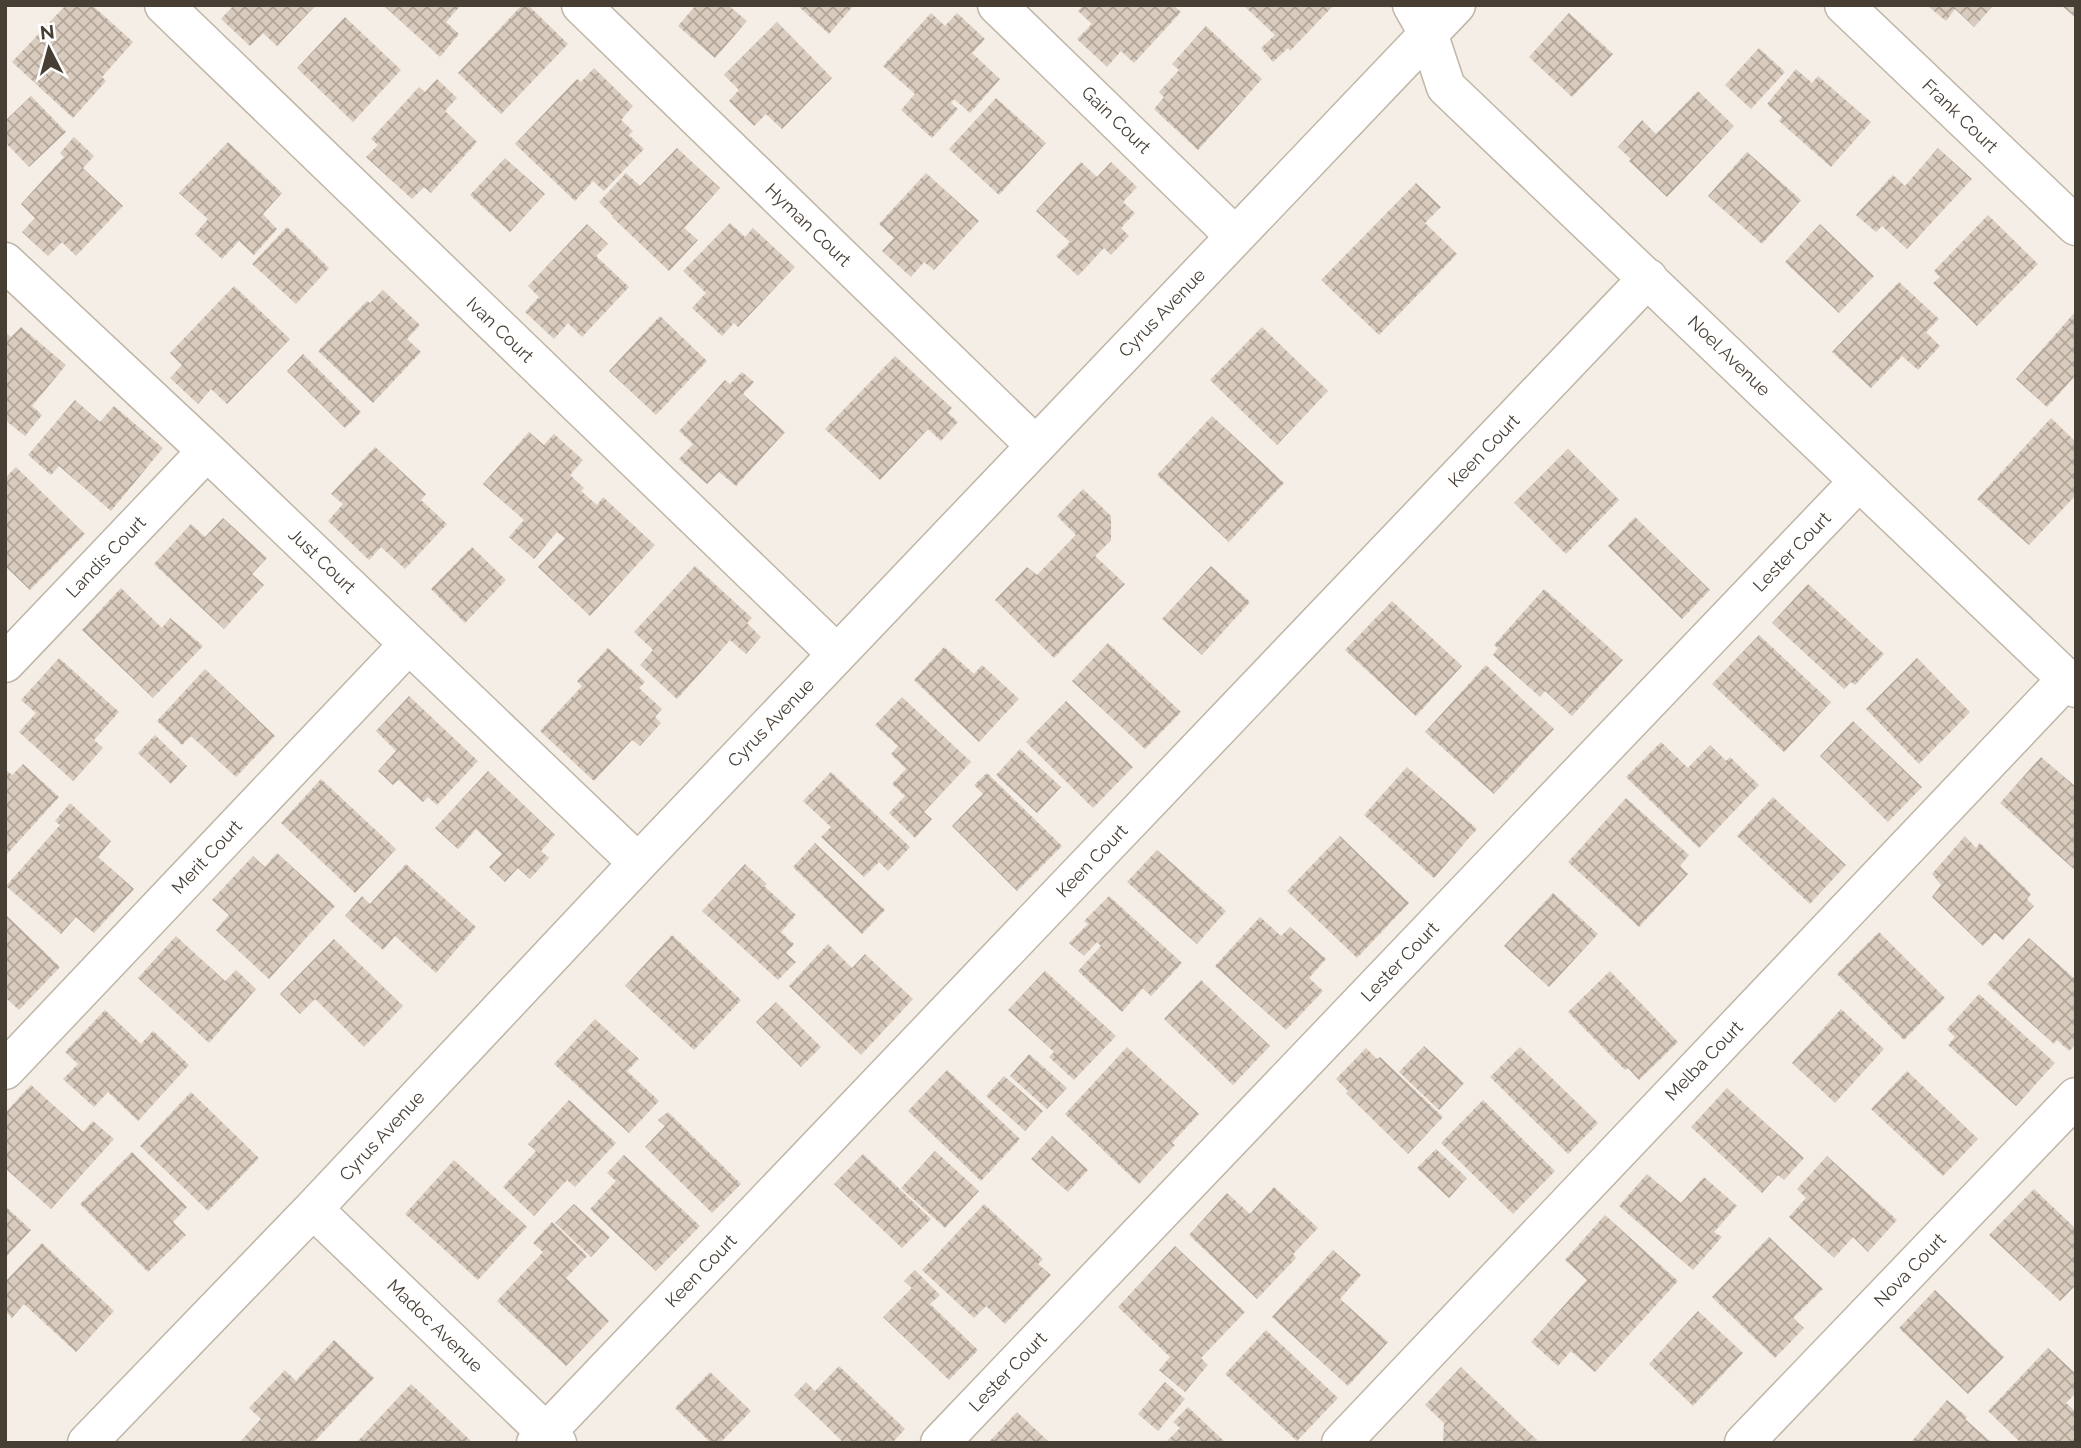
<svg xmlns="http://www.w3.org/2000/svg" width="2081" height="1448" font-family="Raleway,sans-serif">
  <style>
    .building { fill: url(#building-cross-hatch) }
    .lines { fill: none; stroke-linecap: round; stroke-linejoin: round }
    .street-casing { stroke: #c0b5a7; stroke-width: 41 }
    .street { stroke: #fff; stroke-width: 38 }
    .labels { text-anchor: middle; stroke-width: 6; stroke-linejoin: round; paint-order: stroke }
    .street-label { font-size: 18px; fill: #473e34; stroke: #fff }
  </style>
  <defs>
    <pattern id="building-cross-hatch" width="8" height="8" patternUnits="userSpaceOnUse" patternTransform="scale(1.75)"><rect width="8" height="8" fill="#d9cbbd"/><path d="M0 0l8 8M0 8l8-8" fill="none" stroke="#b2a69a"/></pattern>
  </defs>
  <rect width="100%" height="100%" fill="#f4eee6"/>
  <path class="building" d="M66 5H92L133 42 102 77 106 81 73 118 12 62Z
    M234 5H316L277 46 263 33 250 46 221 19Z
    M383 5H461L446 22 459 34 440 57Z
    M522 5H528L568 44 501 114 458 73Z
    M696 5H728L747 21 715 58 678 26Z
    M797 5H854L829 34Z
    M1083 5H1173L1181 12 1134 63 1121 51 1107 67 1077 39 1092 24 1078 11Z
    M1243 5H1334L1290 51 1288 48 1273 62 1261 48 1275 35Z
    M1930 5H1994L1974 27 1955 9 1946 21 1929 7Z
    M2061 5H2076V18Z
    M931 13 945 26 957 13 985 39 972 53 1000 79 970 113 954 99 951 103 958 109 932 138 901 110 915 94 883 66Z
    M1569 13 1613 54 1572 97 1529 57Z
    M345 17 401 70 353 122 297 68Z
    M777 22 832 78 782 129 766 114 754 126 729 101 739 90 724 75Z
    M1206 26 1262 79 1198 150 1154 109 1164 97 1159 92 1179 70 1172 64Z
    M1759 48 1785 72 1751 109 1725 85Z
    M594 68 633 106 621 120 633 131 629 135 644 149 604 191 593 181 575 201 515 144 577 79 581 82Z
    M1796 69 1812 83 1818 76 1871 122 1831 167 1779 121 1782 117 1767 104Z
    M437 79 457 98 445 111 477 142 431 193 424 187 412 199 366 157 378 145 371 139 419 87 425 92Z
    M1698 91 1734 126 1667 197 1629 161 1631 159 1618 147 1642 120 1656 134Z
    M31 96 66 132 29 167 5 142V121Z
    M996 98 1046 143 999 195 949 149Z
    M74 137 94 156 83 168 123 206 76 256 62 242 48 256 22 232 35 218 21 204 64 157 60 153Z
    M228 142 282 193 263 214 277 229 254 255 239 241 222 259 195 234 208 219 179 193Z
    M677 148 720 188 684 228 698 240 669 271 612 217 613 216 599 202 626 173 640 186Z
    M1938 148 1972 179 1907 249 1882 226 1876 232 1856 215 1893 175 1905 186Z
    M1747 152 1801 200 1762 244 1708 196Z
    M505 158 545 194 510 232 470 195Z
    M1081 162 1097 177 1111 162 1137 187 1123 202 1135 213 1121 228 1129 236 1111 255 1104 248 1078 276 1056 256 1070 242 1036 211Z
    M926 173 979 221 934 270 924 262 911 277 882 251 894 238 879 224Z
    M1416 183 1441 207 1425 223 1457 254 1379 335 1321 280Z
    M1988 215 2038 264 1977 326 1933 283 1940 277 1934 271Z
    M730 223 745 237 753 228 795 267 738 327 734 323 722 336 692 308 706 293 683 271Z
    M587 224 608 244 596 256 629 287 582 337 568 323 554 339 525 312 539 297 528 286Z
    M1820 224 1874 276 1839 313 1785 262Z
    M287 227 329 268 296 304 252 264Z
    M1899 282 1939 319 1926 332 1940 346 1918 370 1902 356 1871 388 1832 352Z
    M234 286 290 339 227 404 211 389 198 404 170 378 182 365 170 353Z
    M383 290 420 325 407 339 421 352 373 403 318 351 367 301 370 303Z
    M2076 311V375L2047 407 2016 379Z
    M660 316 707 361 656 415 609 371Z
    M21 327 66 365 32 406 42 415 25 436 5 420V332L11 337Z
    M1262 327 1328 391 1277 445 1210 380Z
    M303 354 361 412 345 428 287 371Z
    M895 356 952 408 948 413 958 422 941 441 928 429 880 480 825 429Z
    M742 372 754 382 743 394 785 432 736 486 719 472 707 484 679 459 693 444 679 431 725 380 730 384Z
    M75 400 100 422 114 406 163 448 111 511 59 466 51 475 28 455Z
    M1212 416 1284 483 1229 542 1157 475Z
    M2051 418 2076 442V495L2029 545 1977 499Z
    M529 432 544 445 554 434 583 460 570 475 584 488 581 491 597 505 603 497 655 545 590 616 538 567 565 538 557 532 534 559 509 537 524 520 483 484Z
    M375 447 426 494 421 500 447 524 405 569 381 547 369 560 328 521 343 504 331 494Z
    M1568 449 1619 500 1566 554 1514 503Z
    M16 467 85 534 30 590 5 566V478Z
    M1083 489 1111 516V540L1095 556 1125 584 1054 658 995 600 1027 567 1037 575 1076 535 1057 516Z
    M1635 517 1710 590 1682 619 1608 546Z
    M223 518 267 558 252 574 264 585 224 629 154 564 191 524 205 537Z
    M472 547 506 580 465 623 431 589Z
    M695 566 752 618 747 623 761 637 746 654 730 640 677 699 640 665 653 650 634 632Z
    M1211 566 1250 602 1202 655 1162 619Z
    M1808 584 1884 654 1855 685 1851 682 1844 689 1772 623Z
    M121 588 162 628 170 618 203 646 153 698 82 630Z
    M1544 589 1623 660 1572 716 1545 691 1540 697 1493 655 1498 648 1494 645Z
    M1392 601 1462 666 1416 716 1345 650Z
    M1759 635 1831 702 1784 752 1712 684Z
    M1108 643 1181 712 1145 749 1072 681Z
    M944 647 974 674 982 665 1019 699 979 742 914 680Z
    M608 648 645 682 639 688 662 709 655 717 661 723 640 746 632 740 594 781 540 731 582 686 577 681Z
    M59 658 119 712 94 740 103 748 73 781 19 732 36 713 21 700Z
    M1917 658 1970 712 1919 764 1866 709Z
    M1486 665 1554 729 1494 794 1425 732Z
    M205 669 275 736 236 777 191 736 182 745 157 721Z
    M409 696 478 761 437 805 428 797 423 802 399 780 393 785 378 771 396 751 376 731Z
    M902 697 971 762 924 812 932 819 915 838 889 813 905 796 892 784 906 769 891 754 898 746 875 725Z
    M1066 701 1133 767 1093 808 1026 742Z
    M1853 721 1922 787 1888 822 1820 756Z
    M155 735 187 766 171 784 138 753Z
    M1661 742 1688 768 1710 745 1726 761 1730 757 1759 785 1699 848 1626 777Z
    M1020 749 1061 787 1037 813 996 775Z
    M2041 757 2076 787V871L2000 803Z
    M23 764 59 797 7 854 5 852V769L12 775Z
    M1407 767 1477 829 1434 878 1364 815Z
    M488 771 555 835 541 851 549 858 530 879 518 868 505 882 489 867 502 854 476 829 458 849 435 828Z
    M831 772 910 847 888 871 879 862 864 877 821 837 831 827 803 801Z
    M987 773 1062 846 1017 891 952 826 983 794 974 785Z
    M321 779 396 849 355 893 281 823Z
    M1773 797 1846 865 1810 904 1737 836Z
    M1626 798 1689 855 1680 866 1688 874 1639 927 1568 862Z
    M70 803 111 841 98 857 134 889 94 933 76 917 61 934 6 886 60 825 55 821Z
    M1340 836 1409 903 1357 958 1287 891Z
    M1965 836 1976 848 1980 843 2031 894 2027 899 2034 906 2003 940 1995 933 1983 946 1932 897 1941 885 1932 874Z
    M815 843 885 910 862 934 793 867Z
    M1157 850 1226 911 1197 944 1127 882Z
    M277 853 335 906 269 979 216 930 229 915 212 900 253 856 265 867Z
    M406 864 476 927 436 973 395 936 383 950 345 916 362 896 370 904Z
    M745 864 767 884 764 886 796 915 781 932 794 944 786 953 796 962 778 980 702 911Z
    M1553 893 1598 934 1549 987 1504 946Z
    M1109 896 1182 963 1151 996 1143 988 1122 1012 1078 971 1101 946 1097 942 1084 956 1069 943 1088 924 1084 921Z
    M5 914 60 967 19 1010 5 997Z
    M1260 917 1281 936 1290 927 1326 959 1309 978 1323 991 1286 1030 1215 966Z
    M1879 932 1945 998 1904 1040 1837 974Z
    M672 935 741 1000 694 1050 625 986Z
    M176 936 225 981 236 970 256 989 209 1043 138 978Z
    M2029 938 2076 980V1044L2069 1051 2057 1040 2054 1044 1987 984Z
    M334 939 403 1006 364 1047 315 999 300 1014 280 994Z
    M828 944 852 968 865 954 913 999 861 1055 789 986Z
    M1045 971 1116 1036 1074 1080 1049 1057 1054 1052 1008 1010Z
    M1610 971 1678 1042 1639 1080 1628 1068 1625 1070 1568 1012Z
    M1201 980 1270 1046 1233 1085 1164 1019Z
    M1979 994 2055 1063 2016 1106 1948 1045 1955 1037 1947 1029Z
    M776 1002 821 1047 801 1067 756 1022Z
    M1841 1009 1884 1049 1835 1103 1792 1063Z
    M105 1010 141 1044 153 1031 189 1065 138 1121 108 1092 94 1107 63 1079 78 1064 65 1052Z
    M595 1019 639 1059 627 1071 659 1101 629 1133 554 1064Z
    M1424 1046 1464 1083 1439 1110 1399 1072Z
    M1127 1047 1199 1114 1172 1143 1175 1145 1139 1184 1065 1114Z
    M1520 1047 1598 1123 1568 1154 1490 1077Z
    M1366 1048 1377 1059 1380 1057 1443 1117 1408 1154 1346 1093 1348 1091 1336 1079Z
    M1029 1054 1067 1088 1047 1109 1010 1076Z
    M947 1070 1020 1139 981 1181 908 1111Z
    M1907 1071 1978 1139 1943 1176 1871 1109Z
    M1004 1076 1043 1111 1025 1131 986 1096Z
    M31 1085 83 1132 93 1121 114 1139 51 1209 5 1168V1150L8 1147 5 1145V1113Z
    M1727 1088 1804 1158 1784 1180 1778 1175 1762 1193 1691 1127Z
    M191 1092 259 1158 208 1211 140 1146Z
    M569 1100 616 1143 575 1187 567 1180 534 1216 503 1187 536 1151 528 1144Z
    M1483 1100 1555 1171 1513 1214 1441 1143Z
    M668 1112 741 1184 712 1213 645 1147 665 1126 658 1120Z
    M1052 1136 1088 1170 1068 1192 1031 1159Z
    M1436 1149 1467 1178 1449 1198 1417 1168Z
    M935 1151 979 1191 945 1228 901 1188Z
    M132 1152 187 1207 173 1222 186 1235 148 1272 80 1204Z
    M863 1154 931 1219 902 1248 834 1184Z
    M624 1155 700 1226 656 1271 590 1209 616 1181 607 1173Z
    M1827 1156 1897 1220 1868 1252 1853 1237 1834 1258 1789 1217 1806 1198 1797 1189Z
    M454 1160 527 1227 478 1280 405 1214Z
    M1647 1174 1681 1203 1704 1177 1737 1206 1714 1232 1722 1237 1693 1270 1619 1206Z
    M1274 1187 1318 1228 1293 1254 1296 1258 1257 1299 1189 1235 1227 1193 1250 1214Z
    M2034 1189 2076 1229V1285L2060 1301 1989 1235Z
    M574 1204 610 1237 591 1257 555 1223Z
    M984 1204 1043 1259 1038 1264 1051 1275 1005 1324 986 1306 974 1318 922 1270Z
    M5 1206 31 1230 5 1258Z
    M1605 1215 1678 1281 1595 1372 1571 1351 1558 1366 1531 1342 1587 1280 1565 1260Z
    M552 1222 587 1256 566 1278 609 1321 566 1366 497 1301 543 1252 533 1243Z
    M1769 1237 1823 1289 1793 1318 1804 1328 1775 1358 1712 1297Z
    M42 1243 114 1311 76 1352 24 1304 12 1318 5 1311V1282Z
    M1175 1246 1245 1312 1201 1358 1208 1365 1185 1392 1159 1370 1170 1357 1118 1307Z
    M1333 1250 1361 1275 1340 1299 1388 1342 1348 1386 1272 1317Z
    M915 1270 940 1295 930 1304 978 1350 949 1380 883 1317 912 1288 904 1281Z
    M1935 1290 2004 1357 1968 1394 1899 1328Z
    M1698 1311 1743 1353 1693 1406 1649 1364Z
    M1266 1330 1338 1398 1297 1441 1225 1374Z
    M334 1340 374 1378 313 1443H239L261 1419 249 1408 285 1370 296 1381Z
    M2048 1348 2076 1374V1393L2066 1403 2076 1412V1443H2021L1988 1411Z
    M839 1366 905 1429 892 1443H844L794 1395 806 1382 815 1391Z
    M1461 1367 1537 1440 1534 1443H1446L1443 1440 1444 1423 1425 1405Z
    M710 1372 751 1411 720 1443H711L675 1408Z
    M1165 1382 1185 1399 1158 1431 1138 1414Z
    M411 1384 425 1397 473 1443H356Z
    M1947 1400 1967 1417 1965 1419 1992 1443H1915L1912 1441Z
    M1188 1407 1226 1443H1165L1180 1428 1173 1422Z
    M1017 1412 1050 1443H988Z"/>
  <g class="lines">
    <defs>
      <path id="street" d="M164 5 837 654
        M581 5 1035 445
        M997 5 1235 236
        M1412 5 1428 33 1446 87 2076 688
        M1844 5 2076 226
        M5 262 207 451 638 863
        M5 663 207 451
        M5 1070 409 644
        M313 1209 557 1443
        M87 1443 313 1209 638 863 1456 5
        M536 1443 1648 278
        M940 1443 1859 481
        M1341 1443 2066 680
        M1744 1443 2076 1097"/>
    </defs>
    <use href="#street" class="street-casing"/>
    <use href="#street" class="street"/>
  </g>
  <g class="labels">
    <g class="street-label">
      <text transform="translate(1960 116) rotate(44)" y="6">Frank Court</text>
      <text transform="translate(1116 120) rotate(44)" y="6">Gain Court</text>
      <text transform="translate(808 225) rotate(44)" y="6">Hyman Court</text>
      <text transform="translate(1162 313) rotate(-46)" y="6">Cyrus Avenue</text>
      <text transform="translate(500 330) rotate(44)" y="6">Ivan Court</text>
      <text transform="translate(1729 356) rotate(44)" y="6">Noel Avenue</text>
      <text transform="translate(1484 451) rotate(-46)" y="6">Keen Court</text>
      <text transform="translate(1792 552) rotate(-46)" y="6">Lester Court</text>
      <text transform="translate(106 557) rotate(-46)" y="6">Landis Court</text>
      <text transform="translate(322 561) rotate(44)" y="6">Just Court</text>
      <text transform="translate(771 723) rotate(-46)" y="6">Cyrus Avenue</text>
      <text transform="translate(207 857) rotate(-47)" y="6">Merit Court</text>
      <text transform="translate(1092 861) rotate(-46)" y="6">Keen Court</text>
      <text transform="translate(1400 962) rotate(-46)" y="6">Lester Court</text>
      <text transform="translate(1704 1061) rotate(-46)" y="6">Melba Court</text>
      <text transform="translate(382 1136) rotate(-47)" y="6">Cyrus Avenue</text>
      <text transform="translate(1910 1270) rotate(-46)" y="6">Nova Court</text>
      <text transform="translate(701 1271) rotate(-46)" y="6">Keen Court</text>
      <text transform="translate(435 1326) rotate(44)" y="6">Madoc Avenue</text>
      <text transform="translate(1008 1372) rotate(-46)" y="6">Lester Court</text>
    </g>
  </g>
  <rect width="2081" height="1448" fill="none" stroke="#473e34" stroke-width="14"/>
  <g transform="translate(49 49) rotate(354)" stroke="#ffffff" stroke-width="5" paint-order="stroke">
  <path d="M0-5L12 26L0 18L-12 26Z" fill="#473e34"/>
  <text y="-10" font-size="19" font-weight="bold" text-anchor="middle" fill="#473e34">N</text>
  </g>
</svg>
